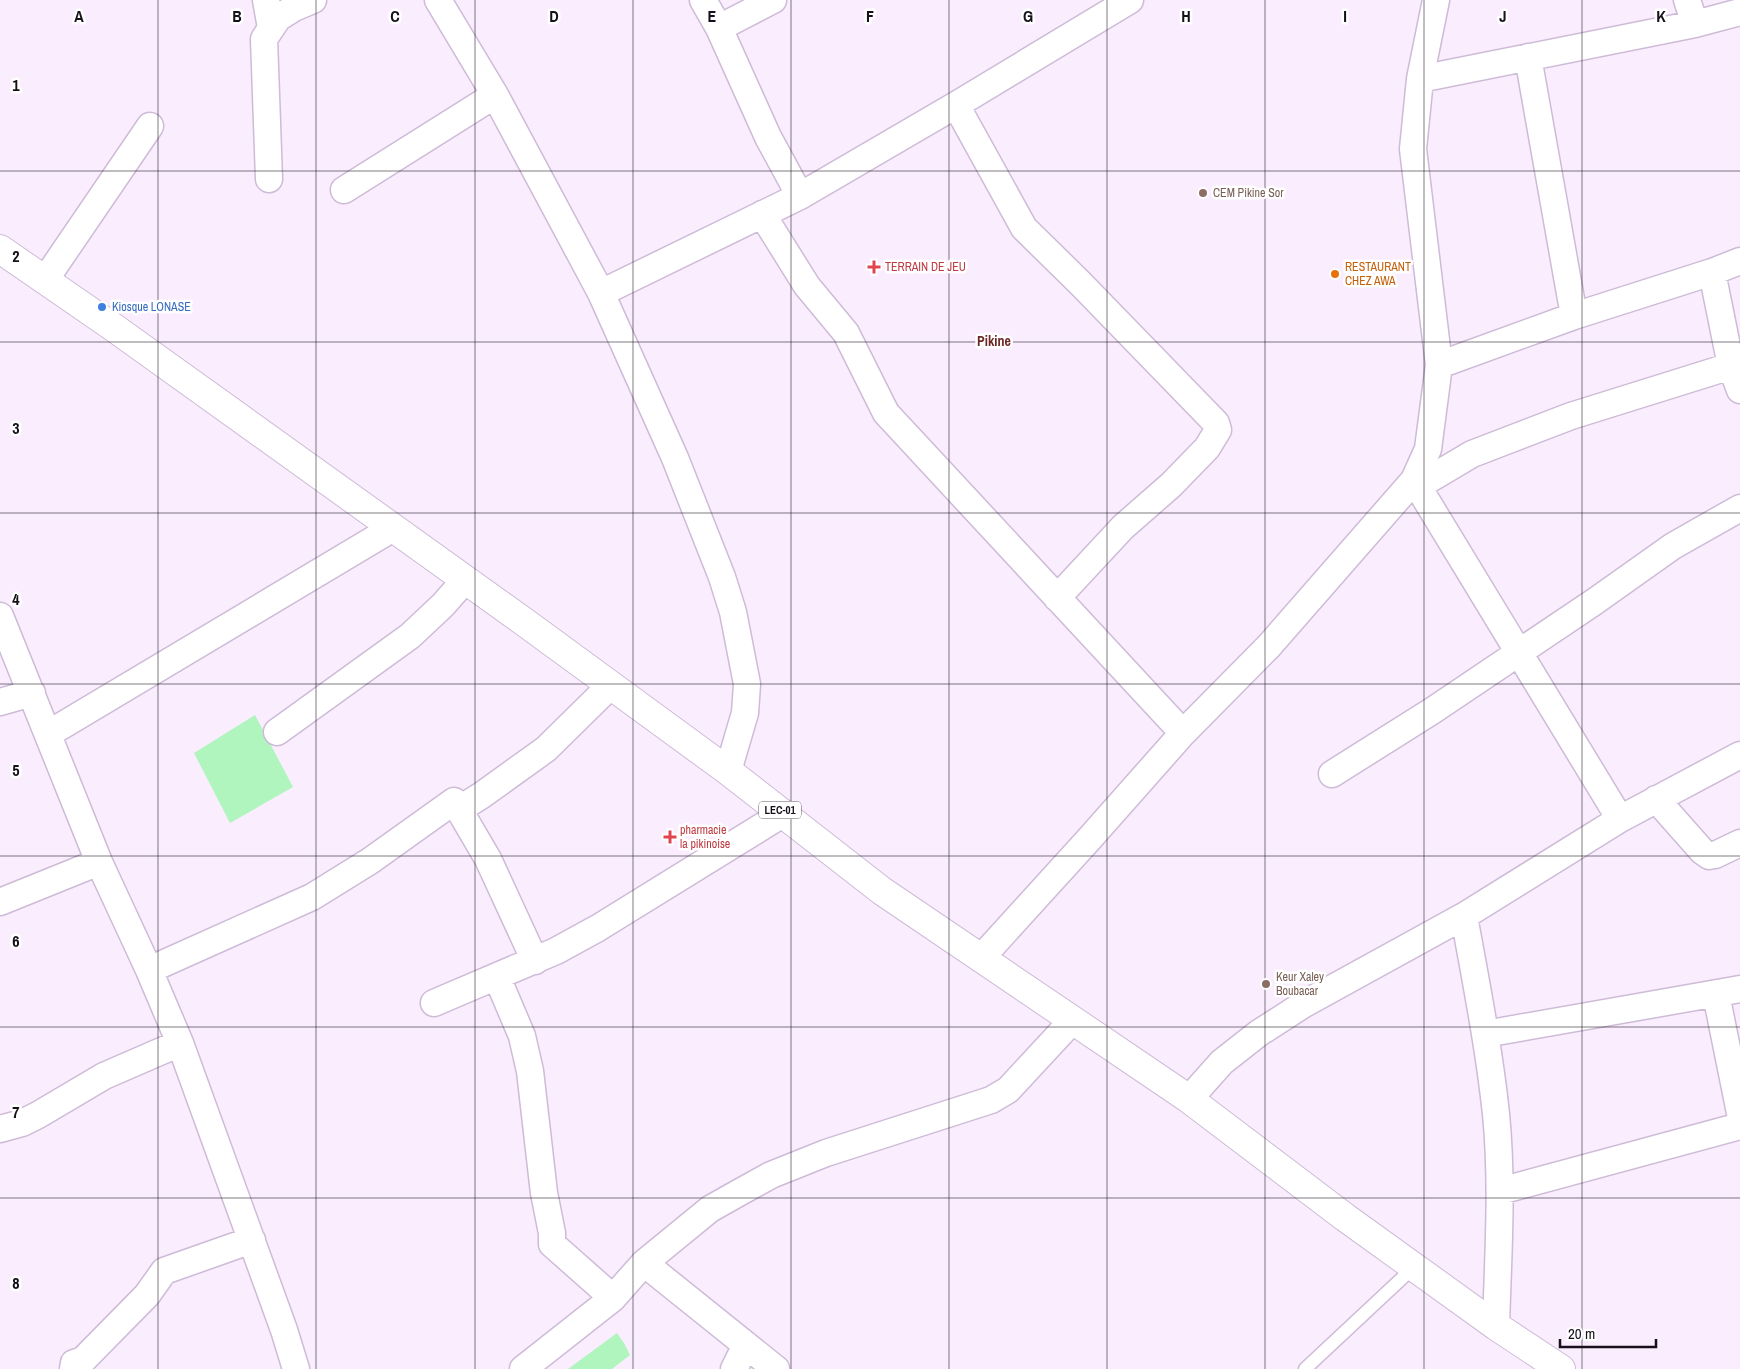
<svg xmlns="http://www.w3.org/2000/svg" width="1740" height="1369" font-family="'Archivo Narrow',sans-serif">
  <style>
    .green { fill: #aff5bd }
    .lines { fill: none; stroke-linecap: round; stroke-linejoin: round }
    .service-casing { stroke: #cebbd7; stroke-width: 15 }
    .minor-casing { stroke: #cebbd7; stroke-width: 29 }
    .trunk-casing { stroke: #cebbd7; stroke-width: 30 }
    .service { stroke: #fff; stroke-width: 12 }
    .minor { stroke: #fff; stroke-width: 26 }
    .trunk { stroke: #fff; stroke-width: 28 }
    .grid { fill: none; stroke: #17101a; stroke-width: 1; stroke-opacity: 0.55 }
    .education-dot { fill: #8d6e63; stroke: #fff; stroke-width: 2 }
    .health-dot { fill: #e0444e; stroke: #fff; stroke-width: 2 }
    .food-dot { fill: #e8710a; stroke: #fff; stroke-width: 2 }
    .shop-dot { fill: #3f7fe0; stroke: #fff; stroke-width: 2 }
    .labels { text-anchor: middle; stroke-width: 5; stroke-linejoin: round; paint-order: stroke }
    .shield { fill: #fff; stroke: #5d585f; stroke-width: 1 }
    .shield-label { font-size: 11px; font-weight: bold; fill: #17101a }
    .education-label { font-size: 12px; fill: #785e54; stroke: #fff; text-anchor: start }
    .health-label { font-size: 12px; fill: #be3a42; stroke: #fff; text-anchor: start }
    .food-label { font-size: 12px; fill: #c56008; stroke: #fff; text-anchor: start }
    .shop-label { font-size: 12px; fill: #366cbe; stroke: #fff; text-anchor: start }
    .neighbourhood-label { font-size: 14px; font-weight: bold; fill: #6d2724; stroke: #fff }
    .grid-label { font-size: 16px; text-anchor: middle; font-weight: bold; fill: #17101a; stroke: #fff; stroke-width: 5; stroke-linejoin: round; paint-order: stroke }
  </style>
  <rect width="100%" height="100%" fill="#f9edfe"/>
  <path class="green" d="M255 715 293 787 230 823 194 753Z
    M617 1333 624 1343 630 1355 612 1369H568Z"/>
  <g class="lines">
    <defs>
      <path id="service" d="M1305 1369 1414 1267"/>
      <path id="minor" d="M266 0 271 28
        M438 0 495 95 601 293 675 458 722 577 733 612 747 684 745 713 728 771
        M703 0 719 28 768 137 800 196
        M1687 0 1695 24
        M719 28 773 0
        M1528 57 1574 316
        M1420 79 1695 24 1740 12
        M956 105 1024 228 1081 284 1216 423 1218 430 1207 448 1171 485 1123 527 1057 598
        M269 179 264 39 278 18 294 8 313 0
        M344 190 495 95
        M762 214 807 286 846 333 886 413 1183 733
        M1712 272 1731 366 1740 390
        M45 280 150 126
        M601 293 800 196 956 105 1130 0
        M1439 365 1574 316 1712 272 1740 261
        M1414 480 1620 819
        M1418 486 1472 454 1571 416 1731 366
        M0 616 99 862 149 970 180 1043 284 1330 296 1369
        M0 702 32 693
        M277 732 410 636 443 605 465 580
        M48 734 393 528
        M1332 774 1432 711 1594 602 1673 546 1740 508
        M1656 799 1702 851 1709 856 1715 855 1740 843
        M460 809 482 795 546 749 610 686
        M0 902 99 862
        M1464 916C1476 982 1489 1048 1496 1114 1503 1185 1498 1256 1496 1326
        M981 958 1091 837 1183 733 1269 646 1414 480 1428 449 1439 365 1413 149 1420 79 1436 0
        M149 970 312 897 370 861 454 801 488 859 535 961
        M497 977 522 1036 530 1071 544 1193 552 1233V1244L613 1298
        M1716 994 1740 1113
        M434 1003 556 951 598 928 784 813
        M1485 1034 1740 989
        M1189 1099 1222 1062 1259 1033 1304 1004 1464 916 1620 819 1740 755
        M0 1129 22 1123 38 1115 104 1076 180 1043
        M1500 1191 1740 1126
        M644 1263 776 1369
        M73 1369 74 1363 83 1360 147 1295 164 1271 252 1240
        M523 1369 613 1298 644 1263 710 1209 742 1191 771 1175 826 1153 991 1100 1008 1090 1072 1021
        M734 1369 746 1345"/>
      <path id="trunk" d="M0 249 113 327 523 621 728 771 882 891 1189 1099 1346 1218 1496 1326 1561 1369"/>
    </defs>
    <use href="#service" class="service-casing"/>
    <use href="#minor" class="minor-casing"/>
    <use href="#trunk" class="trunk-casing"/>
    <use href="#service" class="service"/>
    <use href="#minor" class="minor"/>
    <use href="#trunk" class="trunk"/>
  </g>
  <path class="grid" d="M158 0V1369M316 0V1369M475 0V1369M633 0V1369M791 0V1369M949 0V1369M1107 0V1369M1265 0V1369M1424 0V1369M1582 0V1369M0 171H1740M0 342H1740M0 513H1740M0 684H1740M0 856H1740M0 1027H1740M0 1198H1740"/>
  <g class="education-dot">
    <circle cx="1203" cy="193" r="5"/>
    <circle cx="1266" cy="984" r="5"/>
  </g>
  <g class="health-dot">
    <path d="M871.5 259.5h5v5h5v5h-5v5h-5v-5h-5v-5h5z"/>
    <path d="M667.5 829.5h5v5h5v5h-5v5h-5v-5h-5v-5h5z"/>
  </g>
  <circle class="food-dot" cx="1335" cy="274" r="5"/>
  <circle class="shop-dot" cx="102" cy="307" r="5"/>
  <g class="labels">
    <rect class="shield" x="759" y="801.5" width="42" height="17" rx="4"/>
    <g class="shield-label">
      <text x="780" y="814">LEC-01</text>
    </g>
    <g class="education-label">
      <text x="1213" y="197">CEM Pikine Sor</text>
      <text x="1276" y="981">Keur Xaley<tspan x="1276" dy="14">Boubacar</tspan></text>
    </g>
    <g class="health-label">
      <text x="885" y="271">TERRAIN DE JEU</text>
      <text x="680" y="834">pharmacie<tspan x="680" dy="14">la pikinoise</tspan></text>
    </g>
    <g class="food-label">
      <text x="1345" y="271">RESTAURANT<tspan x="1345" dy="14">CHEZ AWA</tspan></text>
    </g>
    <g class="shop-label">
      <text x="112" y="311">Kiosque LONASE</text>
    </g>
    <g class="neighbourhood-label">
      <text x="994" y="346">Pikine</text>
    </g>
  </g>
  <g class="grid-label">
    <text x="79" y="22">A</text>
    <text x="237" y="22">B</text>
    <text x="395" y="22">C</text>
    <text x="554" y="22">D</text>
    <text x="712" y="22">E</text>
    <text x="870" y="22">F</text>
    <text x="1028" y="22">G</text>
    <text x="1186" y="22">H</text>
    <text x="1345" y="22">I</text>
    <text x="1503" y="22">J</text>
    <text x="1661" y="22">K</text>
    <text x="16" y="91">1</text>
    <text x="16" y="262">2</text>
    <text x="16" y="434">3</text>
    <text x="16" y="605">4</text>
    <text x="16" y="776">5</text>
    <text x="16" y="947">6</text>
    <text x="16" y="1118">7</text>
    <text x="16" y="1289">8</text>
  </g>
  <path d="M1560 1339v8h96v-8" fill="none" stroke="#17101a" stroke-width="2.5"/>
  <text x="1568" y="1339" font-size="15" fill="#17101a" stroke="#ffffff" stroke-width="4" paint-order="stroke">20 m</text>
</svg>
